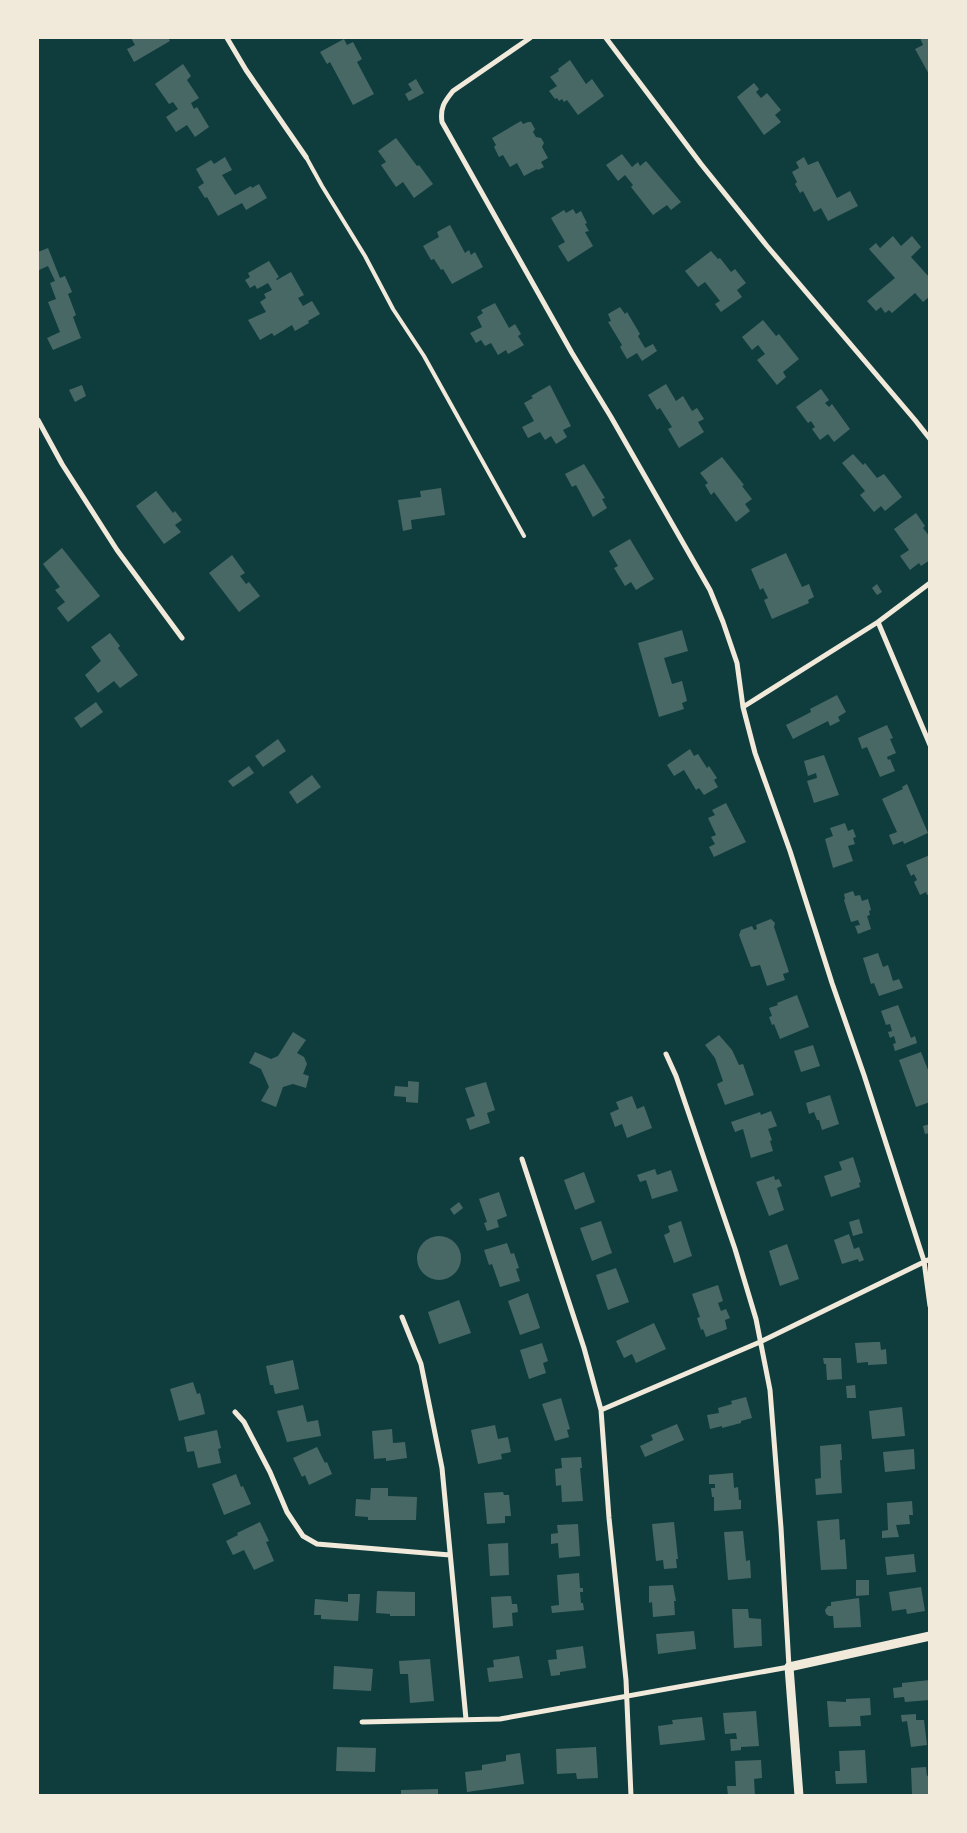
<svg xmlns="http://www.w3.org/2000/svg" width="967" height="1833" font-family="'Roboto Condensed',sans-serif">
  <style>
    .building { fill: #486865 }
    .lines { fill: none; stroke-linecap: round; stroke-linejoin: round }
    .service { stroke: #f1e9da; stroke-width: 4 }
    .minor { stroke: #f1e9da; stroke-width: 5 }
    .tertiary { stroke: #f1e9da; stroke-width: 9 }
  </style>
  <rect width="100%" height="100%" fill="#0f3d3e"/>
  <path class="building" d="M131 38H168L170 41 134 62 127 49 135 45Z
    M920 38H930V76L915 49 923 45Z
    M344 39 347 45 353 42 362 59 357 62 374 94 353 105 330 62 327 64 320 52Z
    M570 60 586 84 592 79 604 96 578 115 567 100 564 102 562 99 559 101 557 98 555 99 549 91 557 86 550 77 559 71 558 69Z
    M183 64 191 76 187 80 199 98 191 103 194 109 197 107 209 127 195 137 187 125 176 132 166 117 178 109 173 102 169 104 155 84Z
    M416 79 424 93 409 101 405 94 412 90 408 84Z
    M754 83 759 89 756 92 761 98 767 93 781 110 775 115 781 122 764 135 737 97Z
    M521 121 523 124 528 122H531L535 129 533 132 536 137 541 138 544 143 542 147 548 158 541 162 544 167 538 170 537 169 524 176 517 163 510 167 503 155 499 157 494 147 496 145 492 138Z
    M396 138 417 166 419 165 433 184 414 198 403 182 396 187 381 165 386 162 378 151Z
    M622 154 632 167 638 162 640 166 646 161 681 202 671 210 667 205 653 215 631 187 633 185 625 175 618 181 606 165Z
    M225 157 232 170 222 175 235 195 251 186 252 188 259 184 267 198 246 210 242 203 218 216 207 197 205 198 198 187 204 183 196 169 211 160 214 164Z
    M804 157 808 165 818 161 837 198 850 191 858 206 828 221 821 208 814 212 803 191 800 193 795 184 797 182 792 172 799 168 796 162Z
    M573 209 576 214 581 211 587 223 585 224 589 231 585 232 593 246 568 262 558 246 565 242 551 218 564 210 566 213Z
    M450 225 465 253 469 250 471 255 475 252 483 267 452 284 443 269 441 270 434 259 431 260 423 246 439 237 437 232Z
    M893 236 901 246 912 236 921 247 911 257 930 278V296L923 302 915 293 892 313 889 310 885 313 881 307 876 311 867 301 895 278 869 249 876 243 880 248Z
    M48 248 60 278 65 276 72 292 68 294 76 315 73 317 81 338 53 350 47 338 60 332 48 302 56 299 50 283 55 281 48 266 39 270 38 267V252Z
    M711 251 718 259 720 258 731 272 735 269 746 283 737 290 742 297 721 312 715 304 720 301 705 282 698 287 685 271Z
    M269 261 279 277 276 279 277 280 291 272 304 295 298 298 303 306 312 301 320 314 308 321 309 323 295 331 292 325 274 336 272 333 260 340 248 320 266 312 260 302 266 298 264 294 272 290 268 283 257 289 255 285 250 288 245 280 250 277 248 273Z
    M495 303 509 328 515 324 521 334 518 336 524 345 508 354 506 350 498 355 491 343 485 346 481 340 476 343 470 333 482 327 477 317 483 313 481 310Z
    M620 307 625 314 627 312 640 334 638 336 645 348 653 344 657 351 642 361 637 353 627 359 620 347 622 345 608 322 611 321 608 314Z
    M763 320 776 336 779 334 799 359 783 372 786 377 777 385 757 360 765 354 758 345 752 350 742 337Z
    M666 384 676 401 683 396 692 411 697 408 704 419 698 422 704 432 679 448 668 429 672 427 660 408 657 410 648 395Z
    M82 385 86 396 75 402 69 390Z
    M550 385 571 426 563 430 567 437 556 444 551 436 545 440 540 432 528 438 522 427 534 421 524 403 533 398 531 396Z
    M821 389 829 400 825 403 829 407 832 404 850 429 834 442 828 434 820 440 812 429 815 427 811 421 808 423 796 407Z
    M853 454 863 465 865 463 877 478 884 474 902 497 885 511 881 506 874 512 860 495 865 491 842 463Z
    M722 457 744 485 742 486 752 499 745 504 750 511 736 522 714 492 711 495 705 485 708 483 700 473Z
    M584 464 605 498 602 499 607 508 593 517 576 485 572 487 565 474Z
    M441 488 445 515 411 520 412 529 403 531 398 500 421 497 420 491Z
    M156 491 173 513 175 511 182 520 175 525 181 532 164 544 136 506Z
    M916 513 925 526 923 528 930 537V560L921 566 919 563 910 570 900 556 909 550 894 529Z
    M630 539 654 579 636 590 631 582 625 586 614 568 618 566 609 551Z
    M62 548 100 596 68 622 57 608 65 602 55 590 60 587 43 564Z
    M786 553 802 587 809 584 814 597 808 600 809 603 772 619 764 600 768 598 763 588 760 590 751 569Z
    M232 555 245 573 240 576 246 584 249 582 260 596 239 612 209 573Z
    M877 584 882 592 877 595 872 588Z
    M682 630 688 651 664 658 672 684 682 681 687 701 682 703 684 709 659 717 638 643Z
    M110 633 120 646 118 648 138 675 120 688 114 681 98 693 85 675 101 661 91 647Z
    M837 695 846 712 838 717 840 721 830 726 828 721 793 739 786 725 811 712 810 709Z
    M96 702 103 712 81 728 74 718Z
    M887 725 893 738 890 739 896 753 887 757 888 760 890 759 895 771 880 777 867 747 862 749 858 738Z
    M278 739 286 751 263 767 255 756Z
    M690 749 694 756 698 754 707 768 709 766 717 778 714 780 718 787 704 795 699 788 696 790 684 770 674 776 667 765Z
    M824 755 839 795 814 803 807 781 817 778 816 773 808 776 804 761Z
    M249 766 254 773 233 787 228 781Z
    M312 775 321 787 297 804 289 792Z
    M907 784 928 833 904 844 903 841 893 845 889 835 897 832 882 799 903 789 902 787Z
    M726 803 746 842 714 857 709 847 715 844 711 837 716 835 708 818 715 815 712 810Z
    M845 823 848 831 853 829 856 837 853 838 855 844 848 846 853 861 833 868 825 839 833 836 830 828Z
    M930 855V894L927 895 926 892 920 895 914 882 917 880 914 874 911 876 906 865Z
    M853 891 855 896 860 895 862 901 868 899 871 910 869 911 870 915 867 916 871 929 858 934 855 926 860 925 858 920 851 922 844 900 845 899 844 894Z
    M771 919 775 923 774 927 789 972 783 974 785 980 767 986 760 965 751 967 739 935 741 930 752 926 754 930 757 929 756 925Z
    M878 953 883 967 888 965 893 981 899 979 903 988 879 996 874 983 871 984 863 958Z
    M797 995 809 1027 780 1039 774 1024 772 1025 769 1017 772 1016 769 1008 778 1005 777 1003Z
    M898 1005 911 1038 915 1036 917 1043 895 1051 893 1044 896 1043 894 1036 890 1038 888 1032 892 1031 890 1024 886 1025 881 1011Z
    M293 1032 306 1040 297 1053 304 1057 307 1064 303 1074 309 1076 306 1088 293 1084 283 1087 276 1107 261 1101 269 1087 261 1069 249 1063 255 1052 271 1059 278 1056Z
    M719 1035 732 1050 739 1065 743 1064 754 1095 725 1105 717 1084 723 1081 715 1058 705 1045Z
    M813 1045 820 1066 801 1072 794 1051Z
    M921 1052 930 1075V1102L916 1107 899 1060Z
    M408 1081 419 1082 418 1103 406 1102V1097L394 1096 395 1086 408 1087Z
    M486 1082 495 1110 487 1113 490 1123 470 1130 466 1119 475 1116 465 1088Z
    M830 1095 839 1124 822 1130 819 1120H817L814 1112 809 1114 806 1103Z
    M632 1096 637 1109 644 1106 652 1128 627 1138 622 1124 615 1127 610 1113 619 1109 616 1102Z
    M771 1111 777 1126 768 1129 772 1140 770 1141 773 1151 751 1158 743 1129 735 1132 731 1122 760 1112 761 1115Z
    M930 1124V1133L925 1134 923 1126Z
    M853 1157 861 1182 859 1183 860 1187 831 1197 824 1176 842 1170 839 1162Z
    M655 1169 657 1175 671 1170 678 1191 652 1199 646 1180 640 1182 637 1175Z
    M584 1172 595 1202 575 1210 564 1180Z
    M774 1176 775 1180 779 1179 782 1186 777 1188 784 1210 769 1216 756 1182Z
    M499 1192 507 1216 497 1220 499 1227 487 1231 484 1223 487 1222 479 1199Z
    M459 1202 463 1208 454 1215 450 1209Z
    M859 1219 863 1233 853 1236 849 1222Z
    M601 1221 612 1253 592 1261 580 1228Z
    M681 1221 692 1256 674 1263 664 1235 670 1232 668 1226Z
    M849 1234 854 1249 859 1247 864 1260 859 1262 858 1259 842 1264 834 1240Z
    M417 1258a22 22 0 1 1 44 0a22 22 0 1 1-44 0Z
    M507 1243 511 1254 514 1253 519 1268 516 1269 520 1281 500 1287 492 1264 489 1265 484 1250Z
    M787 1244 799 1279 780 1286 769 1251Z
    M616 1268 629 1302 608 1310 596 1275Z
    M718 1285 723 1301 718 1303 721 1311 726 1309 730 1318 725 1320 727 1329 706 1337 703 1329 701 1330 697 1318 700 1317 692 1294Z
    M528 1293 540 1328 520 1335 508 1301Z
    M459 1300 471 1333 439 1344 428 1312Z
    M654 1323 666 1349 636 1363 632 1354 624 1358 616 1341Z
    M875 1342H880L881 1350 886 1349 887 1364 868 1365V1362L857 1363 855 1343Z
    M542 1343 548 1361 543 1363 546 1373 529 1379 520 1350Z
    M823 1358H841L842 1379 827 1380 826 1364H824Z
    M293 1360 299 1389 275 1394 273 1385H270L266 1366Z
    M193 1382 197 1394 200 1393 205 1414 179 1421 170 1389Z
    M855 1385 856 1398H847L846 1386Z
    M746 1397 752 1418 741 1421V1423L722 1428V1426L710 1429 707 1415 719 1413 718 1408 732 1404 731 1401Z
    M561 1398 570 1429 567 1430 569 1437 555 1441 542 1404Z
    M303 1405 307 1422 318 1420 321 1436 287 1442 277 1411Z
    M902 1407 905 1436 872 1439 869 1411Z
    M677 1424 684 1440 645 1457 640 1446 653 1440 651 1435Z
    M495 1425 498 1439 508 1437 511 1452 501 1454 502 1459 478 1464 471 1430Z
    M392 1429 393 1443 405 1442 407 1458 386 1461V1458L374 1459 372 1431Z
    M217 1430 221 1448 218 1449 221 1463 198 1468 194 1451 187 1452 184 1437Z
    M841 1444 842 1460H840L842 1493 816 1495 815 1479 821 1478 820 1446Z
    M317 1447 325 1463 327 1462 332 1474 309 1485 305 1475 302 1477 293 1458Z
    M914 1449 915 1469 885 1472 883 1452Z
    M581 1457 582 1468H580L583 1501 562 1502 561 1485 556 1486 555 1469 562 1468 561 1458Z
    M733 1473 734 1488 738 1487 739 1500H741V1509L714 1511V1497H712L711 1488H715V1484H709V1475Z
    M236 1474 241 1487 243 1486 251 1504 224 1515 212 1484Z
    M371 1488H388V1496L417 1497 416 1520H368V1517L355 1516 356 1499 370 1500Z
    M503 1492 504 1495H509L511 1516H505V1523L487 1524 484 1493Z
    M912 1501 913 1515H909L910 1524 896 1525 899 1537 882 1538V1531L888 1530 887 1503Z
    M839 1519 840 1540 845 1539 847 1569 821 1570 817 1521Z
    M260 1522 269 1541 266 1542 274 1561 254 1570 244 1550 233 1555 226 1541 238 1535 237 1533Z
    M674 1522 678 1559H676L677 1568 664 1569 663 1560 656 1561 652 1524Z
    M578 1524 580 1556 559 1558 558 1543 551 1544V1534L558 1533 557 1525Z
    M743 1531 746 1561 750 1560 751 1578 728 1580 724 1532Z
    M508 1543 509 1575 490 1576 488 1544Z
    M914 1554 916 1572 887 1575 885 1557Z
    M579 1573 580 1588H583V1592H580L581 1603H583L584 1610 552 1613 551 1606 559 1605 557 1575Z
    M856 1580H869V1595L856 1596Z
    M673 1585 676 1601H674L675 1615 653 1617 652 1602 649 1603V1586Z
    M921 1587 925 1611 907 1614 906 1609 892 1611 889 1592Z
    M377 1591 415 1592V1616H390V1614L376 1613Z
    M348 1594H360L358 1621 321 1619V1615H314L315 1599 348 1602Z
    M511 1596 512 1604H517L518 1612 512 1613 513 1626 493 1628 491 1597Z
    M859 1598 861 1627 834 1628 833 1616H829L826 1614 825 1610 828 1606H831V1602Z
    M732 1609H748L749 1618 761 1619 762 1646 734 1648Z
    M694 1631 696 1649 658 1654 656 1634Z
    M583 1646 586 1668 560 1672V1675L551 1676 548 1660 557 1659 556 1650Z
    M519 1656 523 1678 489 1682 487 1668 494 1667 493 1660Z
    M430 1659 434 1701 410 1703 408 1674H400L399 1661Z
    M334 1666 373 1669 371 1691 333 1689Z
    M930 1680V1700L905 1702 904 1697 894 1698 893 1688 902 1687V1683Z
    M870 1698 871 1715 860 1716 861 1726 829 1727 827 1701 846 1702V1699Z
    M756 1711 759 1746 741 1747V1750L731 1751 730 1739H737L736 1733 725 1734 723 1713Z
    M916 1714V1720H924L927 1745 911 1747 907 1721 902 1722 901 1715Z
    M702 1717 705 1740 660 1745 658 1726 673 1724 672 1720Z
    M337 1747 376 1748 375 1772 336 1771Z
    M596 1747 598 1778 577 1779 576 1773 557 1774 556 1749Z
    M865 1750 867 1783 836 1784 835 1771H840L839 1751Z
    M520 1753 524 1784 467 1792 465 1772 482 1770V1765L506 1761V1755Z
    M761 1760 762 1778 754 1779 755 1796H728L727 1786H736L735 1761Z
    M926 1767 927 1776 929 1775V1792H928V1796L912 1794 911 1768Z
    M438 1789V1796H401V1790Z"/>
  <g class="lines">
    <path class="service" d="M306 157 322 186 365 256 393 309 424 356 524 536"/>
    <path class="minor" d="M227 38 246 70 306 157
      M530 38 453 91C444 102 440 108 442 122L572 353 611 417 710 590 723 622 737 663 743 707 755 753 790 851 832 983 864 1075 924 1261 930 1306
      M606 38 701 164 767 246 915 420 930 439
      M38 420 62 464 117 550 182 638
      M878 622 930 745
      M743 707 878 622 930 583
      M522 1159 584 1348 601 1410 609 1518 626 1680 631 1796
      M402 1317 421 1364 442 1468 466 1719
      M601 1410 760 1342 930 1259
      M235 1412 244 1422 270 1472 287 1512 303 1536 317 1544 450 1555
      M362 1722 500 1719 789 1667 781 1528 770 1390 756 1319 735 1249 676 1076 666 1054"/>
    <path class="tertiary" d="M799 1796 789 1667 930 1636"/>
  </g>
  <rect width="967" height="1833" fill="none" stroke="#f1e9da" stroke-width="78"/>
</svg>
